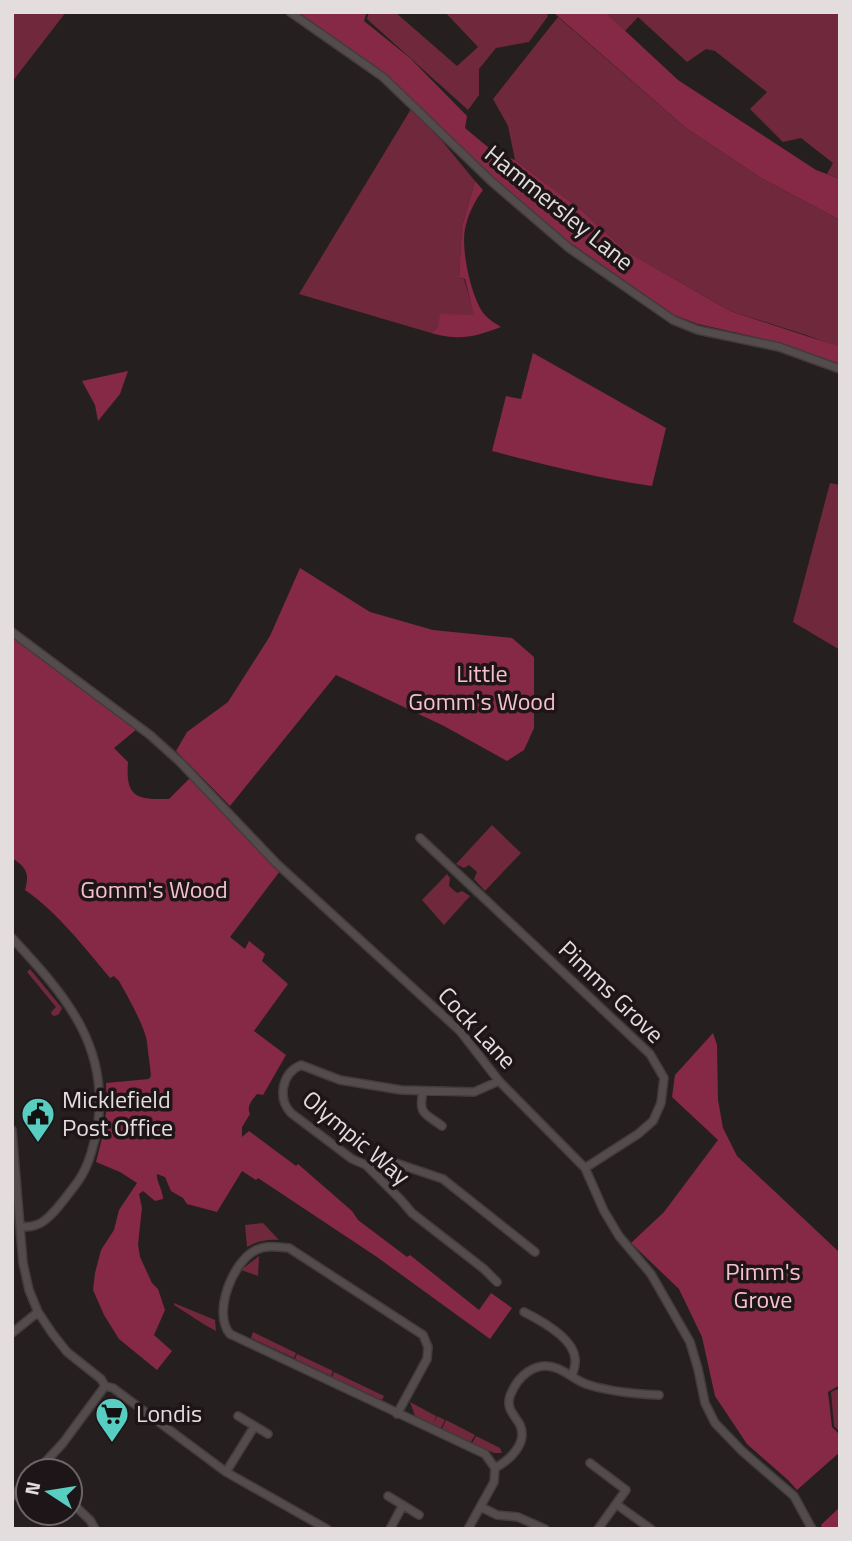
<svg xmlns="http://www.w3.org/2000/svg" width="852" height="1541" font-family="'Titillium Web',sans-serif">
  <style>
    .green { fill: #6f283c }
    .forest { fill: #862946 }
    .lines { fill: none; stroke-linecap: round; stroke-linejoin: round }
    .street-casing { stroke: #423c3d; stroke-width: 10 }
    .street { stroke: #544b4d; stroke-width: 7 }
    .labels { text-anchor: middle; stroke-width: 7; stroke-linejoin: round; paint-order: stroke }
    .street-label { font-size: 24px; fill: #e3ddde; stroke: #1d1517 }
    .park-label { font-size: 24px; fill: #f7c1cc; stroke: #1d1517 }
    .poi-label { font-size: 24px; fill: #e3ddde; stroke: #1d1517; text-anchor: start }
  </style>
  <rect width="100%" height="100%" fill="#261f20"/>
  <path class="green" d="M12 12H66L12 82Z
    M369 12H395L457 66 478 47 445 12H546L548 16 529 42 496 48 479 69V95L468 110 367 19Z
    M605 12H840V179L827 174 833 163 801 138 783 142 750 109 767 92 715 51 706 49 687 62 638 17 625 31Z
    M558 17 686 128 761 178 840 220V348L806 335 730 311 626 251 579 208 515 160 508 126 493 99Z
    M411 109 443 142 475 181 462 226 459 277 464 279 475 316 438 327 431 333 299 294Z
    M830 483 840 485V650L793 622Z
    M492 825 521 853 485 891 474 879 477 872 469 865 464 868 456 864Z
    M447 874 450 878 449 886 457 893 462 891 470 896 444 925 422 900Z
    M30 969 62 1008 59 1014 55 1016 52 1015 51 1012 56 1007 27 972Z
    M263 1223 279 1240C268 1239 257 1241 247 1247L245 1225Z
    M259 1256 258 1276 241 1270Z
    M174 1303 215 1320 216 1331 205 1325 174 1305Z
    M253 1332 296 1353 294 1358 251 1338Z
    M297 1354 333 1371 331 1376 295 1359Z
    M334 1372 384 1396 382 1400 332 1377Z
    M840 1388V1432L834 1426 831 1392Z
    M410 1402 436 1416 434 1423 437 1416 445 1420 441 1428 415 1416Z
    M446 1420 475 1435 471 1442 442 1429Z
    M476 1436 500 1448 502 1453H494L472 1443Z"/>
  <path class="forest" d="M297 12H364L366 14 364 21 410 58 467 116 465 128 495 153 515 160 579 208 626 251 730 311 840 347V364L781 343 698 324 674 315 569 242 483 169 421 108 375 66Z
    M553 12H605L678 80 816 170 840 179V220L761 178 686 128Z
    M475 181 483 190C474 202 468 214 465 229 461 250 471 297 484 314 488 319 495 323 501 327 474 337 460 341 431 333L438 327 440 314 474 315 465 279 459 277 462 226Z
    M533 353 666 428 652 486C598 478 545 465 492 451L506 396 521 399Z
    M128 371 120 394 98 421 95 405 82 381Z
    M300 568 370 612 433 630 512 638 534 657V728L524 750 507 761 444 726 336 675 230 806 176 751 187 732 228 702 270 636Z
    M12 635 23 643 33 653 43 658 67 675 76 686 88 691 137 729 114 748 128 762C125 799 138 799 169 799L192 776 280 871 230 937 245 949 249 941 265 954 262 961 288 984 254 1031 286 1055 263 1095 257 1094C252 1100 246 1107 250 1114L242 1127V1137L249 1131 296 1166 298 1164 352 1211 358 1220 407 1257 410 1255 479 1310 491 1293 512 1308 490 1339 377 1257 258 1178 256 1180 242 1171 217 1212 187 1204 183 1198 171 1191 165 1177 157 1174C156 1181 163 1190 163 1199L155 1201 143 1191 139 1194 142 1208 138 1244 140 1257 152 1283 158 1289 165 1310 154 1335 172 1351 157 1370 119 1339 104 1315 93 1290 95 1273 101 1250 114 1230 119 1210 137 1183 120 1172 96 1162 103 1134 107 1105 106 1083 149 1079 151 1076C150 1065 148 1053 147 1042 145 1027 127 995 119 981L114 976 110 978C85 948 57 912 25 890 30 873 26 867 12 858Z
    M713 1033 717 1045 718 1100 723 1128 737 1156 838 1251H840V1385L828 1392 832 1427 840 1435V1452L797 1490 788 1480 747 1444 715 1396 702 1337 679 1289 631 1243 664 1212 718 1140 672 1097 675 1075Z
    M840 1507V1529H823L821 1525Z"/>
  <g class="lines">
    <defs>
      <path id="street" d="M290 12 383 77 491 181 569 248 673 320 698 330 779 347 840 369
        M12 632 150 735 180 762 276 863 460 1031 499 1081 585 1168 604 1211 619 1236 651 1274 690 1342 698 1369 705 1403 715 1423 742 1451 794 1496 812 1529
        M420 838 650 1054 664 1078 661 1103 653 1121 638 1134 585 1168
        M12 938C66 996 113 1049 96 1135 91 1155 87 1171 73 1188 65 1198 49 1222 36 1225 31 1227 25 1227 20 1227
        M423 1091C418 1115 425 1113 442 1126
        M12 1130 23 1263 29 1290 38 1312 52 1333 67 1352 101 1379 105 1386 113 1388 226 1472 327 1529
        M370 1169 373 1165 384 1159 443 1179 535 1252
        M497 1282 484 1269 412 1213 401 1200 366 1165 352 1159 291 1113C277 1098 282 1073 301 1065L340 1080 401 1090 474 1092 499 1081
        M524 1312C540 1320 573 1338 575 1358 576 1364 574 1370 572 1376
        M12 1333 38 1312
        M397 1414 427 1359 428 1347 423 1335 289 1248C278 1247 266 1245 256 1250 233 1261 212 1313 230 1334L485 1454 495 1468 494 1482 468 1529
        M238 1416 268 1434
        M590 1463 626 1490 598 1529
        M495 1468C510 1460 528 1443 520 1425 514 1414 506 1409 510 1396 517 1377 535 1360 556 1368 568 1372 577 1382 589 1385 612 1392 635 1394 659 1395
        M37 1471 63 1443 105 1386
        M226 1472 254 1427
        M388 1496 419 1515
        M12 1497 28 1480
        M70 1501 90 1520 95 1529
        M616 1504 651 1529
        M481 1507 497 1515 518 1517 545 1529
        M390 1529 403 1505"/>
    </defs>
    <use href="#street" class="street-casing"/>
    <use href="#street" class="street"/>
  </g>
  <defs>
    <symbol id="civic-pin" viewBox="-11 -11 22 30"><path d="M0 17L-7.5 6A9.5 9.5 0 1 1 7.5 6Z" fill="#57cec1" stroke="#1d1517"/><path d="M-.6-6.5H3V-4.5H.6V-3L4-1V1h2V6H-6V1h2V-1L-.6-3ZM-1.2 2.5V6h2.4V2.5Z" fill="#111"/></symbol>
    <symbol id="supermarket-pin" viewBox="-11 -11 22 30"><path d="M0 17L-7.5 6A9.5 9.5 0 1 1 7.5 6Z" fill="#57cec1" stroke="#1d1517"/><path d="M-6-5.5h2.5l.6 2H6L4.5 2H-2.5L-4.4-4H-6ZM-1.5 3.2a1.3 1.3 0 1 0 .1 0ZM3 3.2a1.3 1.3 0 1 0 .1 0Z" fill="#111"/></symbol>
  </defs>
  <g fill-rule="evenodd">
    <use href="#civic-pin" x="19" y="1095" width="38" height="52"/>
    <use href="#supermarket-pin" x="93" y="1395" width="38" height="52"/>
  </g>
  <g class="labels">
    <g class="street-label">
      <text transform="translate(559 208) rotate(39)" y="8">Hammersley Lane</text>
      <text transform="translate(611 992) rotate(44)" y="8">Pimms Grove</text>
      <text transform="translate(477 1028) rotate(47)" y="8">Cock Lane</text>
      <text transform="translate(356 1138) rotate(40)" y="8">Olympic Way</text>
    </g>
    <g class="park-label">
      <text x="482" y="682">Little<tspan x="482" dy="28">Gomm's Wood</tspan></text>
      <text x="154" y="898">Gomm's Wood</text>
      <text x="763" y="1280">Pimm's<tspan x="763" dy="28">Grove</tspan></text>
    </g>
    <g class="poi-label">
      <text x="62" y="1108">Micklefield<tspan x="62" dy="28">Post Office</tspan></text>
      <text x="136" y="1422">Londis</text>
    </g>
  </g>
  <rect width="852" height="1541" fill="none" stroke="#e3ddde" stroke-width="28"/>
  <g transform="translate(49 1492) rotate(282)"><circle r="33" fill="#1d1517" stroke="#6c6567" stroke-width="2"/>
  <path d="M0-5L12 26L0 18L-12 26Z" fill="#57cec1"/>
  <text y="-10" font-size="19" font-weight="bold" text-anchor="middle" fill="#e3ddde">N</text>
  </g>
</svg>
